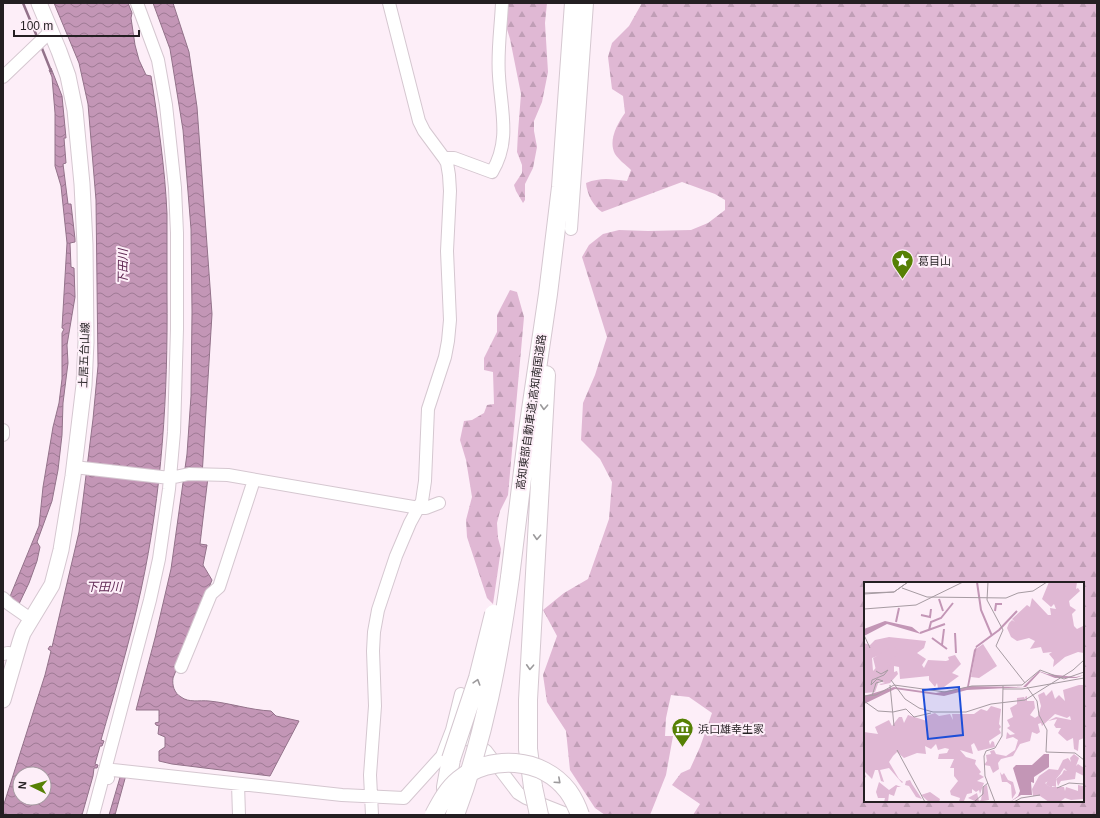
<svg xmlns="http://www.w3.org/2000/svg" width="1100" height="818" font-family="Arial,'Noto Sans JP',sans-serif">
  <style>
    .forest { fill: url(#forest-firs); fill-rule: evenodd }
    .water { fill: url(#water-waves); stroke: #93728a; fill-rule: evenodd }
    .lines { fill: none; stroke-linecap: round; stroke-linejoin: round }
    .stream { stroke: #93728a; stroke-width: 2.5 }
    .minor-casing { stroke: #d5c7d0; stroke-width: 14 }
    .major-casing { stroke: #d5c7d0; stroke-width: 17 }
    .highway-casing { stroke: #d5c7d0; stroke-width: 20 }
    .minor { stroke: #fff; stroke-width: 12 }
    .major { stroke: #fff; stroke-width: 15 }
    .highway { stroke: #fff; stroke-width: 18 }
    .highway-bridge-casing { stroke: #d5c7d0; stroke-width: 20; stroke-linecap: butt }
    .highway-bridge { stroke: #fff; stroke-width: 18 }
    .oneway { stroke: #9c9a9c }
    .labels { text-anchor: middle; stroke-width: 4; stroke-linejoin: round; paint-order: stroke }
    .poi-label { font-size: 11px; fill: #241f22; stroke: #fdeef8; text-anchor: start }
    .street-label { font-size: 11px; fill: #241f22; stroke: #fdeef8 }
    .water-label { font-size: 12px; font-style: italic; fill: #5f2752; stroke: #fdeef8 }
    .inset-river { fill: none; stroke: #c396b6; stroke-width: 2 }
    .inset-road { fill: none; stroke: #a69ba2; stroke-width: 1 }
    .view { fill: #1d4ed8; fill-opacity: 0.15; stroke: #1d4ed8; stroke-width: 2 }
    .inset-edge { fill: none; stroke: #241f22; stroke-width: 2 }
  </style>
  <defs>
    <pattern id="forest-firs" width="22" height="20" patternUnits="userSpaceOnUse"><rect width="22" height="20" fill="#e0b8d4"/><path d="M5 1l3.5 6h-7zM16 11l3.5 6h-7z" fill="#c09eb6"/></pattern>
    <pattern id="water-waves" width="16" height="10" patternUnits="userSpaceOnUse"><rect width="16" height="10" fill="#c396b6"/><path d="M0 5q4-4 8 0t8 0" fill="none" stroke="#9e7a94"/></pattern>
  </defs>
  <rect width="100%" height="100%" fill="#fdeef8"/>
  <path class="forest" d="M506 3H547L545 23 548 72 542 102 534 121V131L537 147 533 168 525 184V200L523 203 516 191 514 185 522 173V165L517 152 518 132 521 94 510 39 507 29Z
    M642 3H1097V815H693L700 804 672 785 681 773 690 769 700 747 712 713 689 697 671 695 666 718 665 736H673L666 775 650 815H605L595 808 570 770 566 731 547 702 543 675 557 636 543 610 564 593 588 579 609 519 612 482 600 459 581 440 583 403 595 375 607 337 582 257 589 245 603 234 619 230 648 231 691 230 708 223 725 210V200L715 194 682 182 602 212C593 206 587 194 586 183 601 177 611 179 627 181L631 170C626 165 619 160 615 154 608 141 617 124 625 113L623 96 612 89 608 57 612 43 629 26ZM865 583H1083V801H865Z
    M510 290 517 292 524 317 508 495 500 511 497 523 498 538 501 549 493 604 487 598 467 537 466 520 472 497 466 460 460 440 464 421 472 420 484 413 487 405 494 404 493 372 484 370V358L497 332V315Z"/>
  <path class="water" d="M54 3H128L132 13 131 18 135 45 139 60 146 75 151 76C158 121 165 168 167 214 167 241 167 268 167 295 168 394 162 493 141 590 130 641 115 691 101 740L104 741 102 746H100L95 764 98 765 97 768H94L93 776 82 815H3V807L45 675 51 651 48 649 50 646 52 647 79 532 93 419 98 366 96 200 88 104 79 63ZM20 774H44V798H20Z
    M153 3H173L189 52 197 107 212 314 202 476 208 477 200 544 207 545 203 565 212 580 173 678C172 685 174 693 181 697 189 703 199 700 209 701 230 703 250 710 271 711L276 716 299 721 270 776 172 764 159 761V751L165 747V737L158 734 159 726 156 725 155 723 159 722V710H136L155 638 171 569 187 454 191 396 192 312 191 229 183 130 170 49Z
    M51 68 62 96 66 138H64L66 163 63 164 68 204H71L75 239V242L70 243 71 267 74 268 75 297 67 345 68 363 63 403 62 435 58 470 52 501 37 542 40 547 37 561 29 583 18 606 9 601 11 594 39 526 43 487 53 427 59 403 62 379V333L64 329 62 328 67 243 61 186 55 166V113L52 77 49 70Z
    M121 774 126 775 115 815H109Z"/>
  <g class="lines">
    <path class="stream" d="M23 3 38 39
      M41 46 51 71"/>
    <defs>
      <path id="minor" d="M3 77 51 31
        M444 158H454L492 172C511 141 501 110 499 76 497 52 501 27 502 3
        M571 229 587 3
        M3 430V435
        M74 467 170 478 189 474 228 475 419 508H426L439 503
        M3 598 9 604 32 620
        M3 654 8 653 16 654
        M181 667 211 594 219 587 254 480
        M453 731 477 744 486 751 518 793 526 798 569 815
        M108 778 105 773 113 770 342 795 404 798 442 756 452 730 461 694
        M238 784 239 815
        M93 815 150 600 159 559 169 489 174 432 177 329V233L175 188 166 105 158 60 137 3
        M372 815 370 775 375 706 373 651 374 632 378 610 396 556 410 523 422 501 425 481 428 409 445 357 448 341 450 320 447 251 450 191 449 175 447 163 444 158 424 131 419 121 389 3"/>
      <path id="major" d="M3 700 20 642 23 633 52 585 61 550 73 476 84 385 86 342 85 245 82 184 75 110 68 76 59 51 39 3"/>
      <path id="highway" d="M510 577 528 430 548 294 561 187 574 3
        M533 787 528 749V700L546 375
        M447 802 446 787 451 759"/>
    </defs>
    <use href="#minor" class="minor-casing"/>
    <use href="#major" class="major-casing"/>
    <use href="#highway" class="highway-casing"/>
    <use href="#minor" class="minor"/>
    <use href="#major" class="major"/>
    <use href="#highway" class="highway"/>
    <defs>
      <path id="highway-bridge" d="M451 759 478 678 494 614
        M533 787 539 815
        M434 815C441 802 447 790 459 780 490 754 542 757 568 791 573 798 577 806 580 815
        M455 815C484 738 499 658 510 577"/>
    </defs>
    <use href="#highway-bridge" class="highway-bridge-casing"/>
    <use href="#highway-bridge" class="highway-bridge"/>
  </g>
  <defs><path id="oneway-chevron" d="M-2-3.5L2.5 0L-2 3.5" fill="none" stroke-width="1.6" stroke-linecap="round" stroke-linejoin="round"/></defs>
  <g class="oneway">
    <use href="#oneway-chevron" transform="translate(544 407) rotate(93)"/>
    <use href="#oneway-chevron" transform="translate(537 537) rotate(93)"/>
    <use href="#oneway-chevron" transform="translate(530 667) rotate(93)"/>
    <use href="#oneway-chevron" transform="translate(477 682) rotate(-73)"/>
    <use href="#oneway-chevron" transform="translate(558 781) rotate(42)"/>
  </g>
  <defs>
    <symbol id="sight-pin" viewBox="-11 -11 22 30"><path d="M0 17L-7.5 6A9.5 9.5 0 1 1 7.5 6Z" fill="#568004" stroke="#fdeef8"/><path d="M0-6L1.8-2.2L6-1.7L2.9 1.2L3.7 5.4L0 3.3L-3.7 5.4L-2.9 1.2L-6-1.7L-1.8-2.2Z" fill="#fff"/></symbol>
    <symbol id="museum-pin" viewBox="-11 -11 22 30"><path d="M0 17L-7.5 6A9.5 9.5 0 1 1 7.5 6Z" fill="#568004" stroke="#fdeef8"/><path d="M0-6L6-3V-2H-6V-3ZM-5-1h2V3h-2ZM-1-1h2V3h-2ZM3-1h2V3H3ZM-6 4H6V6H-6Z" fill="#fff"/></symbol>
  </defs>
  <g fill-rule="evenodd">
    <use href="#sight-pin" x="890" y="248" width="25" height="34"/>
    <use href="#museum-pin" x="670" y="716" width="25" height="34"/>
  </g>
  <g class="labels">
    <g class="poi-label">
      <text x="918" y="265">葛目山</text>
      <text x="698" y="733">浜口雄幸生家</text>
    </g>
    <g class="street-label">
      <text transform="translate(84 355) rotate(-88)" y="4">土居五台山線</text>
      <text transform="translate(531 412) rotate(-82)" y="4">高知東部自動車道;高知南国道路</text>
    </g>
    <g class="water-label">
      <text transform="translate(123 267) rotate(-89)" y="4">下田川</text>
      <text x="104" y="591">下田川</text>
    </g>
  </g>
  <g transform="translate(864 582)">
    <rect width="220" height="220" fill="#fdeef8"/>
    <path d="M119 62 133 84 115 96 107 95 112 67ZM123 203 125 218 113 220 104 216 113 211 115 219 117 218 119 205Z" fill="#e0b8d4"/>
    <path d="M185 0H213L212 7 214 6 216 9 205 19 206 24 212 28 208 32 210 44 213 47 219 44 220 37V71L214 70 201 75 189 85 190 78 185 72 188 70 179 71 177 65 166 67 171 59 165 56 153 59 147 55 143 46 145 41 148 38 151 40 148 37 163 23 166 25 168 16 184 33H187L186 26 192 27 190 22 187 25 178 17ZM25 55 62 59 60 66 53 71 62 77 58 83 60 86 64 78 82 79 85 78 84 75 91 73 97 82 88 91 95 94 80 105 74 106 73 101 71 105 65 98V94L36 97 35 85 30 84V90L33 89 34 92 26 101 17 103 15 102 21 101 15 99 11 110 1 111 0 61 6 63 11 58ZM24 70 25 72 9 89 8 76ZM215 103H220V156L215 158 214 169 210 167 209 156 203 159 194 151 197 146H192L190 143 193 137 184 139 192 135 207 138 206 134 203 136 191 132 178 144 177 141 174 142 176 150 173 152 168 150 166 159 156 162 149 174 137 177 134 181 135 187 129 191 126 184 120 183 123 179 122 173 127 172 126 169 130 168 132 172 142 174 151 168 154 158 149 155 142 157 143 150 146 153 151 152 143 146 146 144 143 138 149 135 146 126 153 122V116L160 115 162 119 161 115 163 114V119H170L171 126 166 133 171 136 174 134 177 124 174 113 180 110 182 114 188 108 191 117 195 113 201 119 199 108ZM127 124 137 127 135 142 137 145 135 147 137 151 125 159 126 163 128 159 130 160 131 165 114 169 110 161 107 163 109 172 96 168 102 175 112 178 111 182 117 190 115 192 120 195 113 199 120 201 116 212 115 208 112 210 108 207V211L103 212 100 219 95 220 96 216 87 213 86 209 94 199 90 194V186H86L90 177H74L75 172 83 171 85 167 81 166 74 168 72 162 67 167 61 164 62 172 53 171 40 176 33 170 29 174 25 180 35 197 39 200 38 201 25 186 16 188 20 200 17 199 14 188H11L8 197 0 189 2 195 0 196V150L14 152 11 145 25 138 28 144 35 135H38L40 141 44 133 63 139 62 134 71 131 75 134 86 132 89 138 88 132H110L117 127 123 129ZM210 172 215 176 212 184 214 182 220 186V194L212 190 211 197 197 199 194 204 192 197 198 192 200 188 203 189 200 186 196 192 181 201 186 205H200L201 209 202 205 214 209V203L219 204V217L207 218 201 216 197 219 185 220 176 214H169L168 207 175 194 185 187 194 188 199 178 204 176 207 180 206 176ZM136 190 138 193 140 191 144 198 149 200 152 211 148 217 147 203 143 200H138ZM15 200 25 208 32 203 37 205H33L30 214 25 212 24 220H20L21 216H14L12 210Z" fill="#e0b8d4" fill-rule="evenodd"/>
    <path d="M197 191 192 197V205L188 204V207L182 202 184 198Z" fill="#e0b8d4"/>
    <path d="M46 198 48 202 58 217 52 215 45 204 41 203 42 199ZM66 210 76 217 75 220H65L57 213Z" fill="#e0b8d4"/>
    <path d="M30 64 34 69 32 74 22 81 27 82 19 91 12 88 9 76Z" fill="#e0b8d4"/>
    <path d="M21 39 48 45 57 52 23 42 0 54V47ZM113 64 105 104 159 105 175 89 183 92 212 95 220 93 212 96H191L176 90 162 105 103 108 80 114 31 107 0 122V114L30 105 72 111 103 105 110 68ZM180 172H185V185L170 195V201L167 200 168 213H157L146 220 154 214 156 209 149 186 152 183H168Z" fill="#c396b6"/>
    <path class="inset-river" d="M113 0 117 28 128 54M75 17 79 29M131 29 132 22H138M57 33 66 35 67 27M32 40 35 26M65 48 67 40 77 36 89 21M56 51 81 42M91 51 92 71M68 56 83 67M78 63 80 47M112 65 135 48 153 29"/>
    <path class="inset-road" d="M124 0 123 18 139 48 132 64 161 101M38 6 63 15 142 16 154 11 169 9 183 0M0 11 30 10 44 0M0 12 30 10 44 0M0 27 52 23 99 0M0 53 6 66M27 98 41 117 55 126 69 130H102L127 122 161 118 209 88 220 78M26 103 30 144M163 105 173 119 175 133 183 148 182 170 211 171 220 178M139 107H158L220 96M0 114 12 113 30 103 81 110 108 104 158 103 176 88 200 97 220 90M8 114 12 101 19 99 13 97 7 103 8 98 20 93 24 88 17 92 12 89M0 119 14 129 29 130M29 130 42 127 50 135 67 131M33 168 61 220M193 206 205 201 220 202M110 220 119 212V205L124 201M131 220 121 194 120 174 122 169 131 166 138 154 139 104M150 220 157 216 176 213"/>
    <path class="view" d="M95 105 99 153 64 157 59 108Z"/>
    <rect width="220" height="220" class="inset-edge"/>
  </g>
  <rect width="1100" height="818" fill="none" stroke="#241f22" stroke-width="8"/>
  <g transform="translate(32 786) rotate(275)"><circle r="19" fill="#fdeef8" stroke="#a69ba2"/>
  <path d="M0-3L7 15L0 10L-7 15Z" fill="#568004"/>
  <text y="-6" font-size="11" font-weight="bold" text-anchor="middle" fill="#241f22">N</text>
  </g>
  <path d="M14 30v6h125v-6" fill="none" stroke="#241f22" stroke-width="2"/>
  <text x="20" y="30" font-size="12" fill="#241f22" stroke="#fdeef8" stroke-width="3" paint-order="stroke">100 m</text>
</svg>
